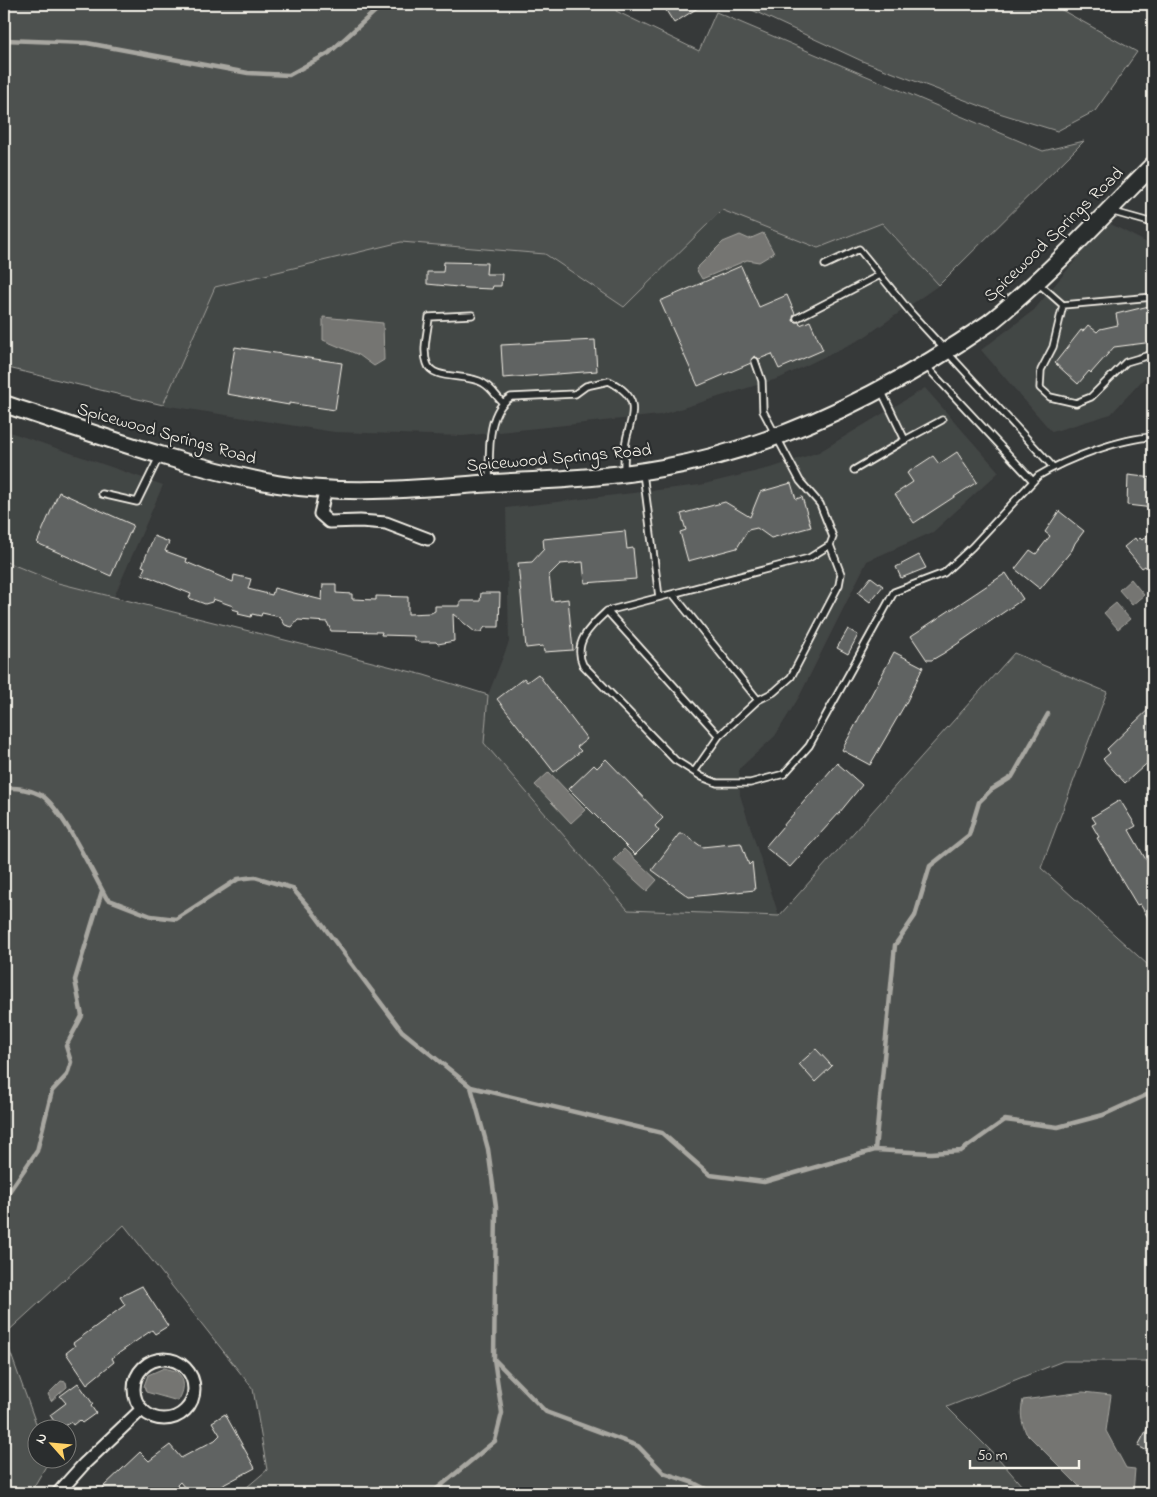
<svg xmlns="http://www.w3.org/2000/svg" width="1157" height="1497" font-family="'Indie Flower',sans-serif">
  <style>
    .built { fill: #434645 }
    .green { fill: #4e514f; stroke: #a1a19c }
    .water { fill: #757572; stroke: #a8a7a1 }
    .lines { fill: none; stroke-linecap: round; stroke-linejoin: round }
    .stream { stroke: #a8a7a1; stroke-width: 4.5 }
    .building { fill: #616362; stroke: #f4f1e8 }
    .service-casing { stroke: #f4f1e8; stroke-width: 9 }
    .minor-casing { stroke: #f4f1e8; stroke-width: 15 }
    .secondary-casing { stroke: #f4f1e8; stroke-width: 20 }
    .service { stroke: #2a2d2e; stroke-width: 5.5 }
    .minor { stroke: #2a2d2e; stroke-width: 11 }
    .secondary { stroke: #2a2d2e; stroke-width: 16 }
    .labels { text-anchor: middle; stroke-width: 4.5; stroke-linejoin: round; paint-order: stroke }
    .street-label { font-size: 18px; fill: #f4f1e8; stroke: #2a2d2e }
  </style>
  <rect width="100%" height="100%" fill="#363939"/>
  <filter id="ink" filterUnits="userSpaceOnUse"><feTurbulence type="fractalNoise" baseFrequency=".02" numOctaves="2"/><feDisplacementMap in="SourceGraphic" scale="10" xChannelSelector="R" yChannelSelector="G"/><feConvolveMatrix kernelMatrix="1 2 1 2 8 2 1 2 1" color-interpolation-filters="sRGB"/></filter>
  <g filter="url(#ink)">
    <path class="built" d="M722 210 818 248 882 223 939 285 863 338 780 378 660 415 463 436 334 432 163 405 215 287 401 242 545 254 624 307Z
      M1107 222 1153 246V372L1149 373 1111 414 1052 432 981 350 1034 310Z
      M925 388 999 472 933 532 867 561 799 697 775 736 739 769 740 795 779 916 628 910 483 743 488 695 509 642 506 508 700 485 774 467 819 452Z
      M4 430 163 485 114 597 58 583 4 561Z"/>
    <path class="green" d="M4 4H618L616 11 699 51 716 12 1043 151 1084 141 939 285 882 223 818 248 722 210 624 307 545 254 401 242 215 287 163 405 4 367Z
      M739 4H1051L1137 52 1095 111 1057 131 999 113 862 61Z
      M4 561 58 583 424 675 488 695 484 743 628 910 779 916 1014 653 1107 692 1041 868 1148 965 1153 963V1361H1063L947 1407 999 1459 1028 1493H240L267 1470 253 1389 124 1225 4 1335 38 1429V1460L49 1461 30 1493H4Z"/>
    <path class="water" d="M763 233 774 253 759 262 747 260 702 279 696 269 723 242 740 235 749 239Z
      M323 317 383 323 384 360 374 366 359 355 323 340Z
      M1131 579 1144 595 1132 605 1119 590Z
      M1116 603 1130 619 1118 629 1104 613Z
      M549 772 585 810 571 823 535 785Z
      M624 849 657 880 647 891 613 860Z
      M164 1368 176 1371C186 1379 185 1390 178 1401L146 1392 144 1386 148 1375Z
      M61 1381 66 1382 67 1387 51 1401 48 1394Z
      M1083 1392 1111 1395 1106 1431 1126 1468 1135 1469 1133 1493H1086L1026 1433C1021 1421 1020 1413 1023 1400Z"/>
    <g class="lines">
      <path class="stream" d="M4 40 87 43 248 73 289 75 329 53 383 4
        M4 789C14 786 31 790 41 795 61 806 94 876 107 899L151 916 176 919 238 879 255 877 292 888 312 911 402 1031 471 1087 662 1133 710 1175 764 1182 875 1150 931 1153 961 1151 1005 1120 1058 1127 1103 1115 1153 1092
        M875 1150 895 945 915 916 930 866 969 835 979 802 991 790 1012 777 1048 714
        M4 1199 37 1151 52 1091 67 1075 71 1062 66 1046 82 1016 75 980 102 891
        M495 1360 546 1412 638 1446 664 1473 694 1483 713 1493
        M432 1493 495 1441 502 1413 494 1359 496 1207 488 1149 471 1087"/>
    </g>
    <path class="building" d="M662 4H704L674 23Z
      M444 262 487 263 486 274H502L501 286H493L492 289 468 288 427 284V272H443Z
      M741 266 759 307 787 295 795 314 793 321 799 322 800 325 810 321 823 350 779 369 772 354 759 359 754 356 751 363 698 386 660 301Z
      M1149 306 1150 308 1153 307V342L1114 347 1091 373 1089 371 1078 384 1055 363 1081 330 1083 331 1088 325 1097 332 1100 329 1118 325 1116 314Z
      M595 340 597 371 503 378 501 345Z
      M235 347 342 363 335 410 289 403V405L227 394Z
      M957 452 977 482 914 523 895 494 913 482 907 473 933 456 939 464Z
      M1128 475 1153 478V508L1127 505Z
      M791 483 796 499 802 497 811 527 771 538 757 528 748 530 737 548 688 561 680 532 686 530 681 514 725 502 750 517 760 492Z
      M59 492 133 525 111 576 37 543Z
      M1059 511 1084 531 1075 543 1072 550 1040 589 1015 569 1030 550 1036 554 1050 536 1045 532Z
      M1153 530V575L1145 566 1142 568 1124 547 1135 538 1137 541 1140 538 1142 540Z
      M625 531 627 549 633 548 636 579 585 583 583 562 560 564 549 575 552 601 568 599 573 650 544 652 543 646 526 648 518 563 532 562 544 549 543 539Z
      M154 536 169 542 165 551 187 559 186 562 233 582 234 575 251 579 248 589 272 595 274 588 322 600 323 584H336V593L352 594V599L376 600V596L408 597V614L431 613 435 611V606H460V601H480L481 593H500L499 627H485L481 632H475L453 614 454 641 438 644 436 642H418L414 639V636L381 635 382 632 331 631 327 622 298 620 292 627 285 625 280 617 262 613 261 616 252 614 251 617 238 614 239 611 232 609 233 606 213 599 212 602 205 604 189 598 191 594 142 574 145 567 142 566Z
      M919 555 926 568 901 578 896 567Z
      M1006 573 1023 599 944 653 932 660H927L911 636Z
      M871 577 883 586 870 602 858 593Z
      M848 629 858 635 848 654 837 648Z
      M894 652 923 667 907 701 870 765 842 750Z
      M538 674 587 739 577 747 581 751 554 772 497 699 524 678 527 682Z
      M1153 705V758L1125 783 1103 759 1110 753 1107 749Z
      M606 759 663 818 655 826 659 831 635 855 569 789 594 765 597 768Z
      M837 763 862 785 840 812 790 867 765 847Z
      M1120 800 1136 826 1129 830 1153 872V926L1140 904 1137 905 1097 838 1099 837 1092 825 1096 823 1092 817Z
      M679 834H684L702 847 741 843 749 865 752 862 755 890 689 897 652 870Z
      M816 1049 832 1066 815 1082 799 1064Z
      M142 1286 168 1326 155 1334 152 1330 112 1358 114 1362 87 1384 66 1353 75 1346 73 1343 125 1305 120 1297Z
      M78 1383 93 1404 91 1406 96 1413 82 1423 79 1420 73 1425 71 1422 59 1429 50 1415 66 1403 60 1396Z
      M225 1414 255 1468 225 1484 214 1493H189L180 1482 169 1493H108L103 1487 140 1452 149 1461 170 1445 181 1458 215 1440 220 1435 212 1422Z
      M1153 1418V1454L1138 1446Z"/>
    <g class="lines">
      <defs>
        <path id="service" d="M1110 211 1153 223
          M825 265 859 249 911 313 1053 467
          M1038 283 1063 305 1153 297
          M1063 305 1053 347 1041 370 1040 388 1050 397 1076 403 1091 397 1126 362 1153 354
          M472 315 429 317C428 331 422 350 427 363 432 381 467 373 483 383 491 387 496 396 502 402
          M797 318 880 275
          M755 361 762 381 763 411 800 481 820 504 833 537 830 545 809 558 607 611C592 625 572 642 583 665L675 760 702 777 717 783H750L784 774 809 746 894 592 944 573 972 547 1038 476C1066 459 1121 438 1153 437
          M926 366 1033 481
          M881 390 905 440 942 420
          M854 470 905 440
          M643 473 659 597
          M489 481C490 456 485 412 511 397L575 394 586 386 609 381C638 396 635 408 627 436 624 447 624 460 624 472
          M102 494 137 502 160 455
          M673 594 758 700 719 736 694 772
          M607 611 719 736
          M758 700 774 692 791 677 839 585 841 574 830 545"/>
        <path id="minor" d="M326 488 320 514 329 522 360 521 386 523 428 539
          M134 1389a30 30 0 1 1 60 0a30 30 0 1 1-60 0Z
          M58 1493 84 1464 142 1409"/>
        <path id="secondary" d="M4 404C93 433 184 467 277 484 343 495 413 489 479 484 540 480 602 479 662 468 781 447 890 391 989 323 1001 314 1012 304 1023 294 1069 254 1110 208 1153 165"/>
      </defs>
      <use href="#service" class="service-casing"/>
      <use href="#minor" class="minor-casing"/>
      <use href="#secondary" class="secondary-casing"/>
      <use href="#service" class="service"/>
      <use href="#minor" class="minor"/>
      <use href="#secondary" class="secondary"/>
    </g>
  </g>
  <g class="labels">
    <g class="street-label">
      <text transform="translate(1053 234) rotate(-44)" y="6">Spicewood Springs Road</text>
      <text transform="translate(167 433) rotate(16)" y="6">Spicewood Springs Road</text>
      <text transform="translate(559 457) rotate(-5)" y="6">Spicewood Springs Road</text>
    </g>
  </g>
  <rect width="1157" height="1497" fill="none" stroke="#2a2d2e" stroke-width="20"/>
  <rect x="10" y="10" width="1137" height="1477" fill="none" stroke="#f4f1e8" stroke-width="2" filter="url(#ink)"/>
  <g transform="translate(52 1444) rotate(297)"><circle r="24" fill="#2a2d2e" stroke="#7b7b78"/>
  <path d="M0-4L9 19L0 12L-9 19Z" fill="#ffd166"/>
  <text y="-8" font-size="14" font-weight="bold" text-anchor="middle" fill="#f4f1e8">N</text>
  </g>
  <path d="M970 1460v8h109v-8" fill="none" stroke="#f4f1e8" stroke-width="2.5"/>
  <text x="977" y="1460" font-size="15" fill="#f4f1e8" stroke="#2a2d2e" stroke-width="4" paint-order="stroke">50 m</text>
</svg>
